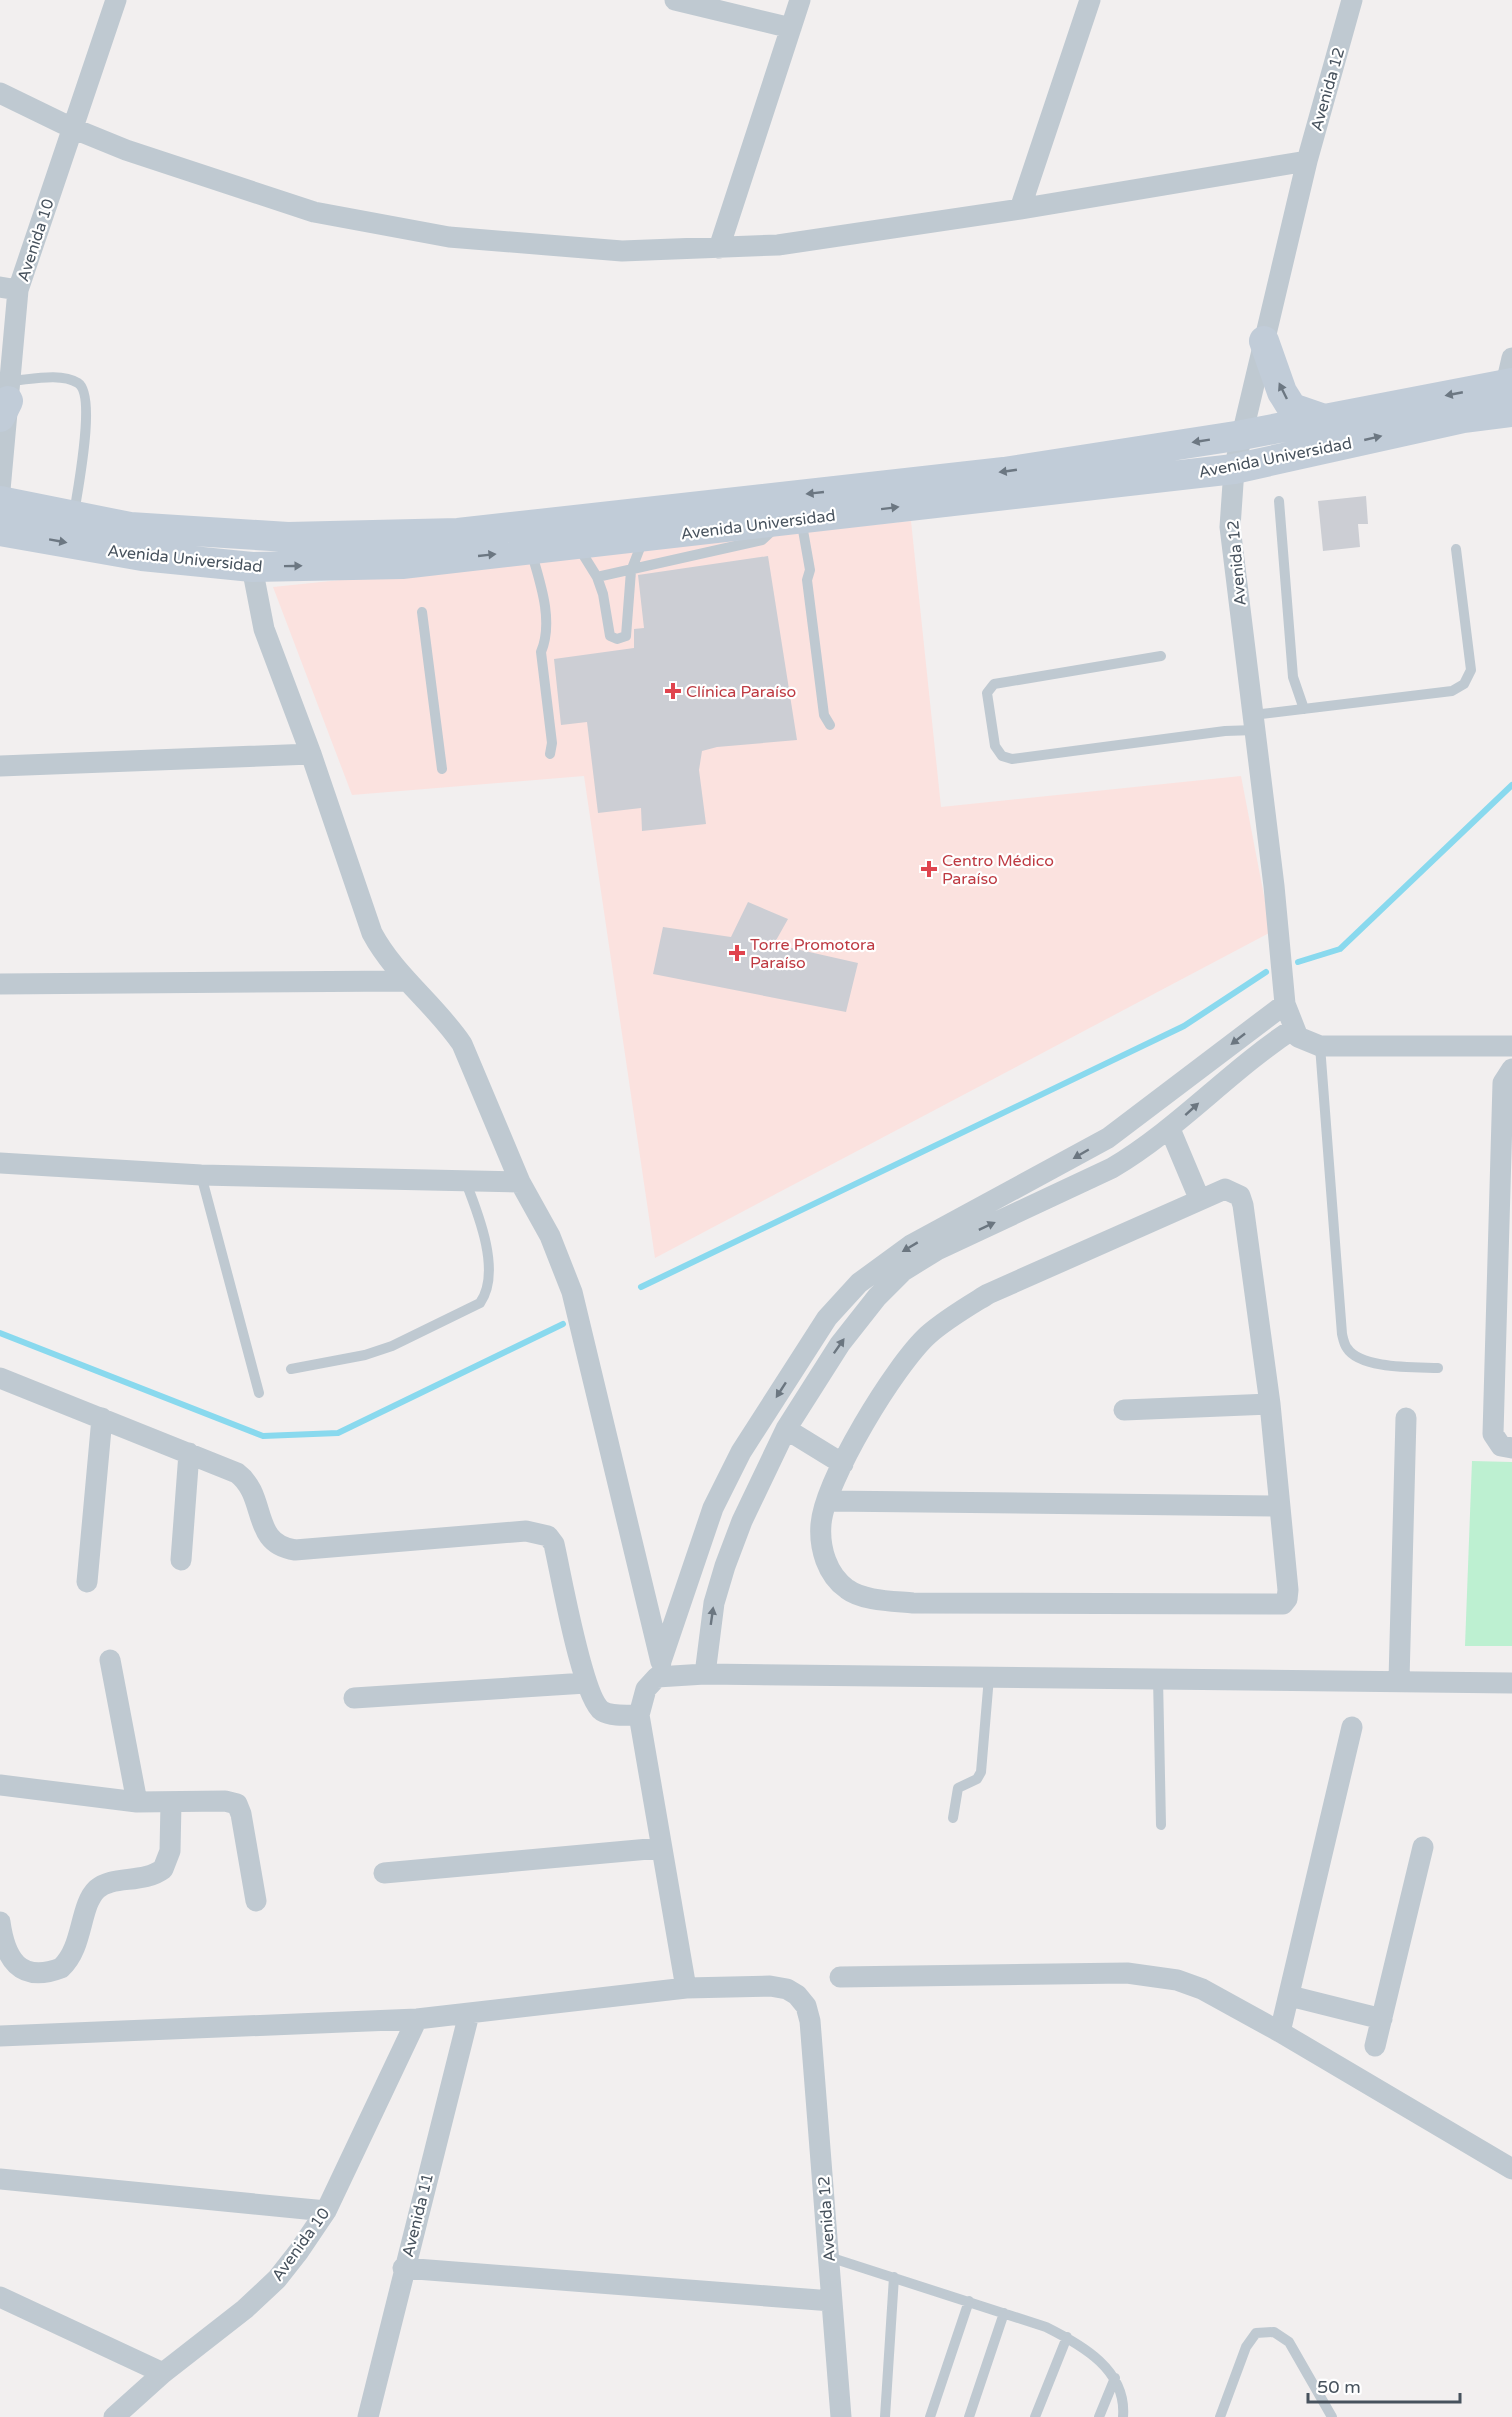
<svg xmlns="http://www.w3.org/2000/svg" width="1512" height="2417" font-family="'Varela Round',sans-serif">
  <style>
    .medical { fill: #fbe2df }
    .green { fill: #bdf0d1 }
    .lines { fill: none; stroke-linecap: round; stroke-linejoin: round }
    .stream { stroke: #89d9ee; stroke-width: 6 }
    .building { fill: #ccced4 }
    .lane { stroke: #bfc9d1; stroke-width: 10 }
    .street { stroke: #bfc9d1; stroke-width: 21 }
    .secondary { stroke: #c1ccd8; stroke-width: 30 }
    .oneway { fill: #6c7782 }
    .oneway2 { fill: #6b7680 }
    .health-dot { fill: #e0444e; stroke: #fff; stroke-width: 2 }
    .labels { text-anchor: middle; stroke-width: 4.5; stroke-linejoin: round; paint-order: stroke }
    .street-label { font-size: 16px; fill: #47525d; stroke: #fff }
    .health-label { font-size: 16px; fill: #be3a42; stroke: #fff; text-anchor: start }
  </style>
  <rect width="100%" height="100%" fill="#f2efef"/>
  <path class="medical" d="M911 521 941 807 1241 776 1271 932 655 1258 584 776 352 795 273 587Z"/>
  <path class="green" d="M1472 1461 1512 1462V1646H1465Z"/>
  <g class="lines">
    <path class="stream" d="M1298 962 1340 949 1512 785
      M641 1287 1184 1026 1266 972
      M0 1333 263 1436 338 1433 563 1324"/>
  </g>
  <path class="building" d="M1366 496 1368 524H1358L1360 547 1323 551 1318 501Z
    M768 556 797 740 717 747 702 751 699 770 706 824 642 831 641 808 598 813 587 722 561 725 554 659 634 648V629L644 628 638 575Z
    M748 902 788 919 774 944 858 963 846 1012 653 974 663 927 731 937Z"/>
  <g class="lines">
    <path class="lane" d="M9 381C29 380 60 372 78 383 97 395 77 492 74 514
      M1279 501 1293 677 1304 709
      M801 519 810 570 807 580 824 715 830 725
      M579 548 597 577 762 540 775 528
      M531 551C540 582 554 621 541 652L552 743 550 754
      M597 577 603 594 610 636 617 639 626 636 631 571 643 540
      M422 612 442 769
      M1161 656 994 684 987 693 995 746 1002 756 1012 759 1225 731 1255 730
      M1253 715 1452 691 1464 684 1471 670 1456 549
      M1320 1046 1342 1334C1343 1338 1344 1344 1347 1348 1360 1369 1415 1367 1438 1368
      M201 1175 259 1393
      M291 1369 365 1355 392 1346 480 1303C502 1272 478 1213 465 1180
      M1158 1678 1161 1825
      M953 1818 958 1788 977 1779 981 1772 989 1677
      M829 2257 1046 2327C1082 2345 1127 2370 1123 2417
      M885 2417 894 2277
      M930 2417 969 2301
      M969 2417 1004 2313
      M1035 2417 1067 2337
      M1099 2417 1115 2378
      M1220 2417 1246 2347 1256 2333 1274 2332 1289 2342 1332 2417"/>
    <path class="street" d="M675 0 791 28
      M1352 0 1307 161 1234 469 1230 527 1274 886 1285 1004 1298 1037 1320 1046H1512
      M0 93 72 128 126 150 314 212 449 237 622 251 778 245 1020 209 1307 161
      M1020 209 1090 0
      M719 248 800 0
      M0 287 18 290
      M1506 384 1512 358
      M0 490 18 290 116 0
      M252 567 264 629 311 754 372 933C395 976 435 1004 462 1044L520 1182 550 1236 572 1292 661 1662
      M0 766 311 754
      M0 984 405 981
      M1512 1069 1503 1083 1493 1434 1501 1446 1512 1448
      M1170 1129 1199 1198
      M0 1163 201 1175 520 1182
      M1225 1189 1240 1196 1243 1205 1270 1404 1288 1590 1287 1599 1283 1604 913 1603C893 1601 863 1601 847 1589 827 1575 819 1548 821 1524 825 1480 895 1365 928 1335 946 1319 967 1307 988 1294Z
      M0 1378 237 1473C268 1496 250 1544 295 1550L526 1531 548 1536 554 1544C561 1574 582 1697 602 1711 612 1717 628 1715 639 1715
      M1124 1410 1270 1404
      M786 1429 843 1464
      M827 1501 1280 1506
      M181 1560 189 1453
      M87 1582 102 1418
      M110 1660 137 1802
      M661 1661 713 1508 741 1452 827 1318 859 1283 911 1245 1108 1138 1285 1004
      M705 1674 714 1603 725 1566 742 1521 786 1429 840 1344 877 1297 903 1271 937 1250 1112 1168C1178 1129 1229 1071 1293 1029
      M1399 1680 1406 1418
      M354 1698 586 1683
      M0 1785 137 1802 225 1801 237 1804 241 1814 256 1901
      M384 1873 660 1848
      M0 1922C5 1958 19 1984 61 1968 84 1947 79 1906 97 1889 113 1875 143 1884 163 1869L170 1851 171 1803
      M840 1977 1127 1973 1177 1980 1202 1989 1280 2032 1512 2169
      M686 1988 639 1715 646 1689 657 1677 705 1674 1512 1683
      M1290 1996 1382 2019
      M1280 2032 1352 1727
      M0 2036 417 2019 686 1988 770 1986 787 1989 797 1995 806 2006 810 2021 841 2417
      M1375 2046 1423 1847
      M0 2179 326 2211
      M403 2268 832 2301
      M0 2297 163 2373
      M114 2417 163 2373 245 2309 277 2279 299 2251 326 2211 417 2019
      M368 2417 469 2014"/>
    <path class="secondary" d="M1264 341 1282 392 1292 408 1324 419
      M0 417 8 401
      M0 501 130 527 288 537 458 533 1004 472 1242 435 1512 383
      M0 531 142 556 252 567 402 564 1234 469 1463 418 1512 412"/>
  </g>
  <defs><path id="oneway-solid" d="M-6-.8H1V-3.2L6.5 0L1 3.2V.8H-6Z" transform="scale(1.5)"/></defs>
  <g class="oneway">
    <use href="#oneway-solid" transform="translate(1283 391) rotate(-116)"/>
    <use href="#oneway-solid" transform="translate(1454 394) rotate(169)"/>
    <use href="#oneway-solid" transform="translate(1373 438) rotate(-13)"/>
    <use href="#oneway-solid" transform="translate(1201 441) rotate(171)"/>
    <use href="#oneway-solid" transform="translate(1008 471) rotate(172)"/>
    <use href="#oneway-solid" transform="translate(815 493) rotate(174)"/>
    <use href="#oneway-solid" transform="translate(890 508) rotate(-7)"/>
    <use href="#oneway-solid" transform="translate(58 541) rotate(10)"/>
    <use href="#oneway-solid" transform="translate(487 555) rotate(-6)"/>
    <use href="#oneway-solid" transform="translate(293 566) rotate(-1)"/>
  </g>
  <g class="oneway2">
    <use href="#oneway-solid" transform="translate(1238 1039) rotate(142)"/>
    <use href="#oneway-solid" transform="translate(1192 1109) rotate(-42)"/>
    <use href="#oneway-solid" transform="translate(1081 1154) rotate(150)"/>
    <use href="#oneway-solid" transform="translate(987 1226) rotate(-25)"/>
    <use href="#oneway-solid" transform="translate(910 1247) rotate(149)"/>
    <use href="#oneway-solid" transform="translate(839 1346) rotate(-55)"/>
    <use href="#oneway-solid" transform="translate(781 1390) rotate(123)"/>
    <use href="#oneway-solid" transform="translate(712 1616) rotate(-82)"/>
  </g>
  <g class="health-dot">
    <path d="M670 682h6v6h6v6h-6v6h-6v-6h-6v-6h6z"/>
    <path d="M926 860h6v6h6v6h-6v6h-6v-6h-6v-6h6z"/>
    <path d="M734 944h6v6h6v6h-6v6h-6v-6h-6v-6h6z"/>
  </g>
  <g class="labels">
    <g class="street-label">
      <text transform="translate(1327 89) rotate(-74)" y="6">Avenida 12</text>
      <text transform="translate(35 240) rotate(-72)" y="6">Avenida 10</text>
      <text transform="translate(1275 457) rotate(-11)" y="6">Avenida Universidad</text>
      <text transform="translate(758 524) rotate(-7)" y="6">Avenida Universidad</text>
      <text transform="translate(185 558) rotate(6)" y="6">Avenida Universidad</text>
      <text transform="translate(1236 563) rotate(-95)" y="6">Avenida 12</text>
      <text transform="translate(417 2215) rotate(-76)" y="6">Avenida 11</text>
      <text transform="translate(826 2219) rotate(-94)" y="6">Avenida 12</text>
      <text transform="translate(300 2244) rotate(-54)" y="6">Avenida 10</text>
    </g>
    <g class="health-label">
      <text x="686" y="697">Clínica Paraíso</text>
      <text x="942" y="866">Centro Médico<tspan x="942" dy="18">Paraíso</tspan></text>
      <text x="750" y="950">Torre Promotora<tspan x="750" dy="18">Paraíso</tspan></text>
    </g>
  </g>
  <path d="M1308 2393v9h152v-9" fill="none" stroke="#47525d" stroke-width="3"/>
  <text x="1317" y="2393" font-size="18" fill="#47525d" stroke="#ffffff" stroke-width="4.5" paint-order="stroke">50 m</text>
</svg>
